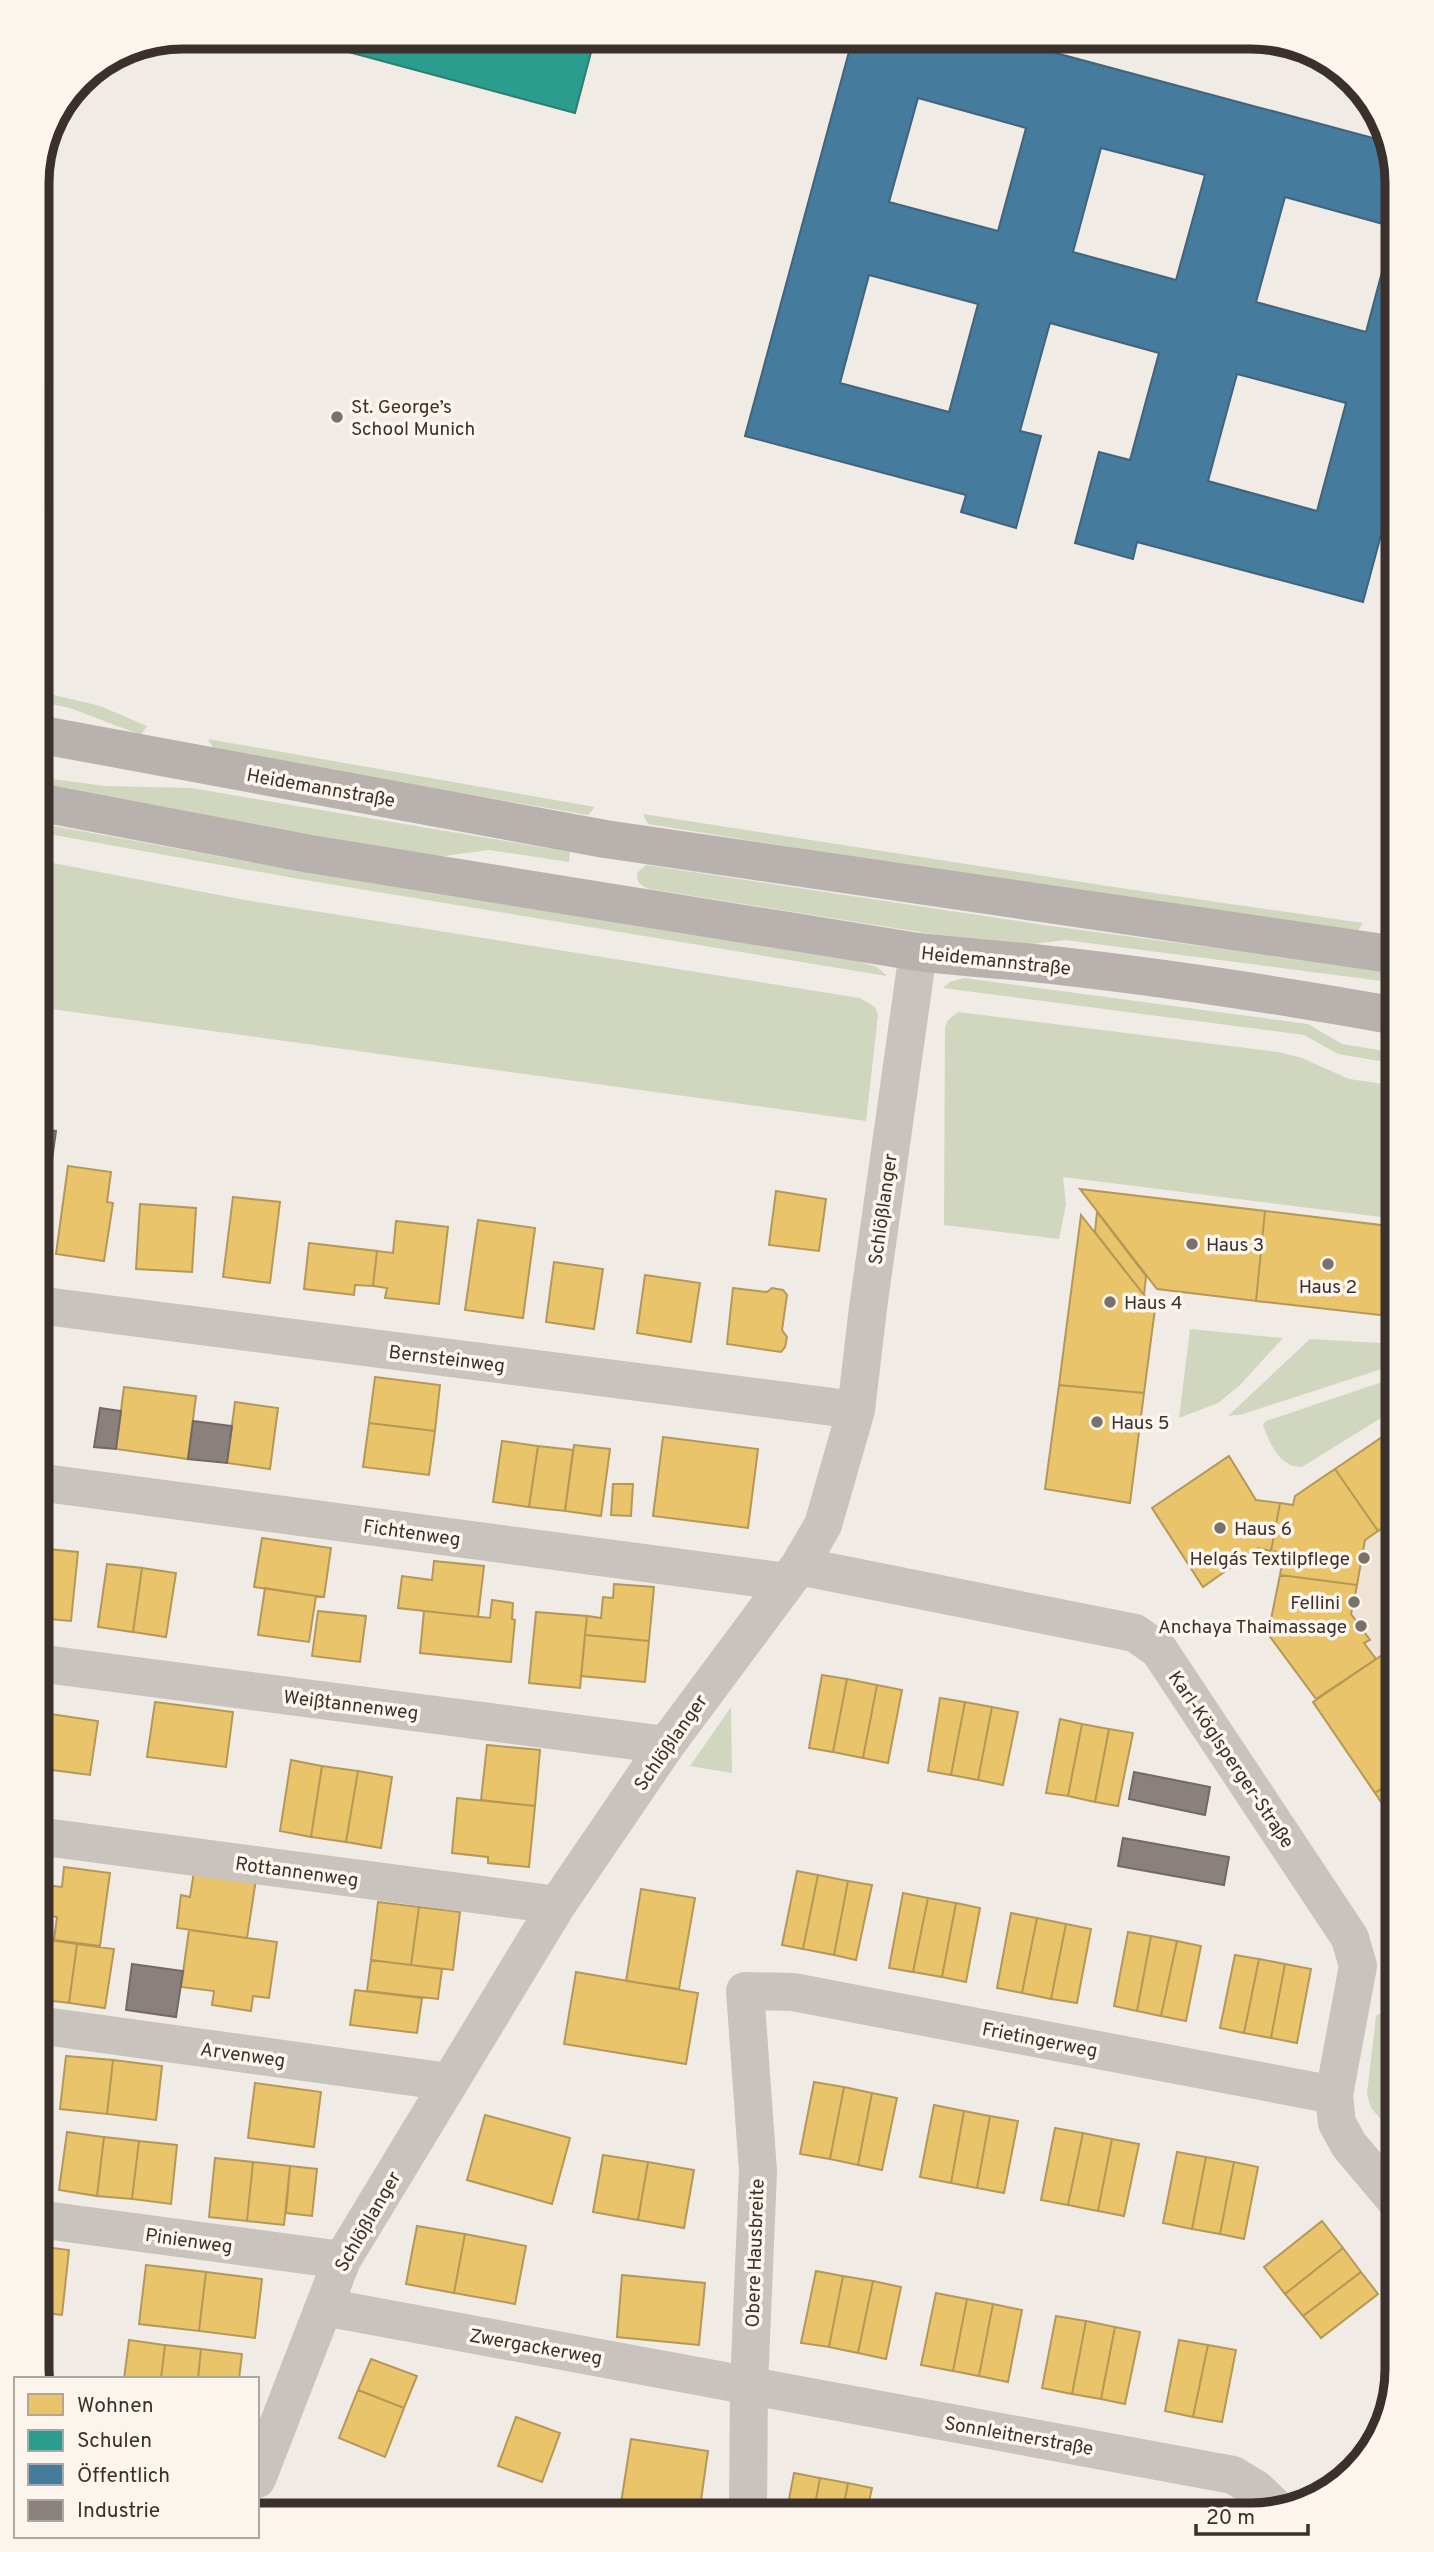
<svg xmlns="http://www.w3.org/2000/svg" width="1434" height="2552" font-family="Overpass,sans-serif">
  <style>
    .green { fill: #d1d6bf }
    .plaza { fill: #eee3d5 }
    .homes { fill: #e9c46a; stroke: #b59857; stroke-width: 2 }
    .schools { fill: #2a9d8f; stroke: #2f7c71; stroke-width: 2 }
    .public { fill: #457b9d; stroke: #42647b; stroke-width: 2; fill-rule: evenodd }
    .industry { fill: #8a817c; stroke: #726964; stroke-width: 2 }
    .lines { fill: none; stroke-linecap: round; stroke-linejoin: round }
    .minor { stroke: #c9c3be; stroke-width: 38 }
    .major { stroke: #b8b1ad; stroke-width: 38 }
    .poi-dot { fill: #7a716c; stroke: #fbf5ee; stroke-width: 2.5 }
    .labels { text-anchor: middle; stroke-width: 7; stroke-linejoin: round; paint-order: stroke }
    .poi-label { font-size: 19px; fill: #3b302b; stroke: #fbf5ee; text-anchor: start }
    .street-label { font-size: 19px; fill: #3b302b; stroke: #fbf5ee }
    .rim { fill: none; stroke: #3b302b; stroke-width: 9 }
  </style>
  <rect width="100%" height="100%" fill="#f0ebe5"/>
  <path class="green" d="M37 691 100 706 147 726 141 735 70 708 37 701Z
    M208 739 595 807 588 815 215 751Z
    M37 777 105 786 191 788 570 852 569 862 489 850 444 856 415 854 37 788Z
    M643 814 1127 889 1363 923 1357 932 1033 886 648 824Z
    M37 823 305 872 857 961 877 967 887 976 305 880 37 832Z
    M37 860 245 900 860 998 875 1007 878 1015 866 1121 37 1007Z
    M646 865 1051 926 1397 972V983L1065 940 1015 946 996 944 649 889C640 885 637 883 637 873Z
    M964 978 1308 1024 1342 1044 1397 1053V1064L1338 1054 1304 1035 943 988 950 982Z
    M958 1012 1278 1052 1302 1058 1349 1079 1397 1086V1219L1063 1177 1066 1204 1059 1239 944 1225 945 1028 948 1020Z
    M1190 1329 1283 1338 1239 1386 1218 1403 1179 1418Z
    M1310 1339 1397 1344V1364L1243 1414 1228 1416Z
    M1397 1377V1408L1302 1467C1280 1468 1269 1442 1263 1425L1266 1421Z
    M731 1707 732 1773 690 1766Z
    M1397 2002V2138L1371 2108 1367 2094 1376 2016Z"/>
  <path class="plaza" d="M1397 1518V1645L1376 1659 1364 1643 1369 1640 1351 1614 1365 1540Z"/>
  <path class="homes" d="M68 1166 111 1172 107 1202 113 1203 104 1261 56 1254Z
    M1080 1189 1265 1211 1256 1301 1157 1289Z
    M776 1191 826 1199 819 1251 769 1245Z
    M233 1197 280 1202 270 1283 223 1277Z
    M140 1204 196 1208 192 1272 136 1269Z
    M1265 1211 1397 1227V1317L1256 1301Z
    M1097 1212 1146 1276 1144 1295 1095 1232Z
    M1081 1215 1155 1309 1144 1393 1059 1385Z
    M478 1220 535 1228 523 1318 465 1310Z
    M396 1221 448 1227 439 1304 385 1298 387 1288 373 1286 377 1251 393 1253Z
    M309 1243 377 1251 373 1286 355 1285 354 1295 304 1289Z
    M554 1262 603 1269 594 1329 546 1322Z
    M645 1275 700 1283 691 1342 637 1333Z
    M733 1288 767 1292 772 1288 783 1290 787 1295 782 1330 787 1337 785 1347 781 1352 727 1344Z
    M375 1377 440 1385 435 1431 369 1423Z
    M1059 1385 1144 1393 1130 1503 1045 1489Z
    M124 1387 196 1396 188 1459 116 1449Z
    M235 1402 278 1408 270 1469 227 1463Z
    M369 1423 435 1431 429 1475 363 1467Z
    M1397 1427V1518L1378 1531 1335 1469Z
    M663 1437 758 1449 748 1528 653 1516Z
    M502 1441 538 1446 529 1507 493 1502Z
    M574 1445 610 1449 601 1516 565 1511Z
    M538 1446 573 1450 565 1511 529 1507Z
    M1229 1456 1256 1500 1280 1503 1271 1551 1258 1548 1203 1587 1152 1508Z
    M1335 1469 1378 1531 1365 1540 1357 1585 1280 1575 1284 1553 1271 1551 1280 1503 1293 1505 1295 1496Z
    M613 1484H633L631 1516 611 1515Z
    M262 1538 331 1548 324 1597 254 1587Z
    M37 1548 78 1552 71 1621 37 1618Z
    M434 1561 484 1566 478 1617 398 1608 402 1576 432 1580Z
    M107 1564 142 1568 133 1632 98 1627Z
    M142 1568 176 1573 166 1637 133 1632Z
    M1280 1575 1357 1585 1351 1614 1370 1640 1364 1643 1376 1659 1316 1699 1268 1634Z
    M614 1584 654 1587 649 1641 585 1635 587 1616 601 1618 603 1597 613 1598Z
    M265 1588 316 1596 309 1642 258 1635Z
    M492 1600 513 1603 512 1619 515 1620 511 1662 420 1653 424 1611 490 1618Z
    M318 1611 366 1616 360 1662 312 1656Z
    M536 1612 587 1616 580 1688 529 1683Z
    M585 1635 649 1641 645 1682 581 1676Z
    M1397 1645V1778L1375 1793 1313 1702Z
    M822 1675 847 1679 833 1752 809 1748Z
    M847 1679 877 1685 863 1758 833 1752Z
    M877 1685 902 1690 888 1763 863 1758Z
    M940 1698 965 1702 951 1775 928 1771Z
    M155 1702 233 1712 226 1767 147 1757Z
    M965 1702 992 1707 978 1780 951 1775Z
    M992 1707 1018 1712 1003 1785 978 1780Z
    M37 1712 98 1721 90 1775 37 1768Z
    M1060 1719 1082 1724 1068 1796 1046 1793Z
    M1082 1724 1109 1729 1095 1802 1068 1796Z
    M1109 1729 1133 1733 1118 1806 1095 1802Z
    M487 1745 540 1750 535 1806 481 1800Z
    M291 1760 322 1766 311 1837 280 1831Z
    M322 1766 358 1771 346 1842 311 1837Z
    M358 1771 392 1777 381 1848 346 1842Z
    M1397 1778V1826L1375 1793Z
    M457 1798 535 1806 529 1867 488 1863V1857L452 1853Z
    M64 1867 110 1873 100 1946 54 1940 57 1917 41 1914 45 1885 62 1887Z
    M194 1871 256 1879 247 1938 177 1928 181 1895 190 1897Z
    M797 1871 818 1875 803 1949 782 1945Z
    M818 1875 848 1881 834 1955 803 1949Z
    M848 1881 872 1885 856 1960 834 1955Z
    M641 1889 695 1898 679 1989 626 1981Z
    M903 1893 928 1898 913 1972 889 1968Z
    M928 1898 956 1903 942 1977 913 1972Z
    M378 1902 419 1907 411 1965 371 1960Z
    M956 1903 980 1908 966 1982 942 1977Z
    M419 1907 460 1912 453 1970 411 1965Z
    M1011 1913 1037 1918 1022 1993 997 1988Z
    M1037 1918 1066 1924 1051 1999 1022 1993Z
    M1066 1924 1091 1929 1077 2003 1051 1999Z
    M189 1930 277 1942 269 1998 253 1996 251 2011 212 2005 214 1991 181 1987Z
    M1128 1932 1151 1936 1137 2011 1114 2006Z
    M1151 1936 1177 1941 1161 2016 1137 2011Z
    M42 1939 77 1944 69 2003 37 1999V1976Z
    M1177 1941 1201 1946 1186 2021 1161 2016Z
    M77 1944 114 1949 105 2008 69 2003Z
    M1235 1955 1259 1959 1244 2033 1220 2028Z
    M1259 1959 1285 1964 1271 2038 1244 2033Z
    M371 1960 442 1969 438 1999 367 1991Z
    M1285 1964 1311 1969 1297 2043 1271 2038Z
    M576 1972 698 1993 686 2064 564 2044Z
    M355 1990 422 1998 417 2033 350 2025Z
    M66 2056 113 2060 107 2114 60 2109Z
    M113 2060 162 2066 156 2120 107 2114Z
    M814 2082 844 2087 830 2159 800 2154Z
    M255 2083 321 2092 314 2147 248 2138Z
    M844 2087 872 2093 858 2165 830 2159Z
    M872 2093 897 2098 882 2170 858 2165Z
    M934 2105 964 2111 951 2183 920 2177Z
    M964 2111 990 2116 977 2188 951 2183Z
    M485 2115 570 2138 552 2204 467 2180Z
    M990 2116 1018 2121 1004 2193 977 2188Z
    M1055 2128 1083 2133 1068 2205 1041 2200Z
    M67 2132 104 2137 97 2196 59 2190Z
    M1083 2133 1112 2139 1098 2211 1068 2205Z
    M104 2137 139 2141 132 2199 97 2196Z
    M1112 2139 1139 2144 1124 2216 1098 2211Z
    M139 2141 177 2145 171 2204 132 2199Z
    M1177 2152 1206 2157 1192 2229 1163 2223Z
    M603 2155 648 2162 638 2220 593 2212Z
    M1206 2157 1234 2162 1220 2234 1192 2229Z
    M215 2158 253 2162 247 2221 209 2217Z
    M253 2162 290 2166 284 2225 247 2221Z
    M648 2162 694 2170 684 2228 638 2220Z
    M1234 2162 1258 2167 1244 2239 1220 2234Z
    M290 2166 317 2169 312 2216 286 2213Z
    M1322 2221 1343 2248 1285 2294 1264 2267Z
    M417 2226 465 2234 454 2293 406 2284Z
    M465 2234 526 2246 515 2304 454 2293Z
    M37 2246 69 2250 62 2315 37 2312Z
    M1343 2248 1361 2272 1303 2316 1285 2294Z
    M146 2265 206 2272 199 2331 139 2324Z
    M816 2271 843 2276 829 2347 801 2343Z
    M206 2272 262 2279 255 2338 199 2331Z
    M1361 2272 1378 2294 1321 2338 1303 2316Z
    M622 2275 705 2283 699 2345 617 2337Z
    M843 2276 873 2281 858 2353 829 2347Z
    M873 2281 901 2287 886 2359 858 2353Z
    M936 2293 967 2299 953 2371 921 2365Z
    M967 2299 993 2304 979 2376 953 2371Z
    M993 2304 1022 2310 1008 2382 979 2376Z
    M1056 2316 1086 2321 1072 2394 1042 2388Z
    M1086 2321 1115 2327 1101 2399 1072 2394Z
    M1115 2327 1140 2332 1125 2404 1101 2399Z
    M129 2340 165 2345 161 2379H124Z
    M1179 2340 1208 2345 1193 2417 1165 2411Z
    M165 2345 201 2349 198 2379H161Z
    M1208 2345 1236 2350 1222 2422 1193 2417Z
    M201 2349 242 2354 239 2379H198Z
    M371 2359 417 2376 404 2408 358 2390Z
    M358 2390 404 2408 385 2457 339 2438Z
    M516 2417 560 2433 542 2482 498 2466Z
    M631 2439 708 2451 699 2514 621 2503Z
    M794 2473 820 2478 813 2515H786Z
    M820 2478 848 2483 842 2515H813Z
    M848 2483 872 2488 866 2515H842Z
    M908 2508 944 2515H907Z"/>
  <path class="schools" d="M293 37H595L575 113Z"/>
  <path class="public" d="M853 37H996L1388 142 1397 183V475L1363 602 1137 542 1133 559 1075 543 1099 452 1130 460 1159 353 1050 323 1020 431 1041 436 1016 528 961 512 966 495 745 436ZM918 98 1026 128 998 231 889 202ZM1101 148 1205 175 1176 280 1073 252ZM1285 197 1394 227 1366 332 1256 302ZM869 275 978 304 949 412 840 383ZM1237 374 1346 403 1317 511 1208 481Z"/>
  <path class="industry" d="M37 1129 56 1131 49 1182 37 1180Z
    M100 1408 121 1411 116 1449 94 1447Z
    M193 1421 232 1426 227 1463 188 1459Z
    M1134 1772 1210 1787 1205 1815 1129 1799Z
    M1123 1838 1229 1857 1224 1885 1118 1866Z
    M132 1964 183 1971 176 2017 126 2010Z"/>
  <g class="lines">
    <path class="minor" d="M37 1305 856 1410
      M37 1482 787 1582
      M799 1566 1135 1633 1159 1650 1350 1938 1358 1966 1334 2095 1337 2123 1349 2145 1397 2202
      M37 1663 666 1745
      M37 1836 557 1905
      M37 2025 449 2082
      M37 2219 342 2260
      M324 2307 1233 2475 1256 2489 1277 2509
      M257 2479 342 2260 557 1905 666 1745 799 1566 823 1525 856 1410 868 1308 918 952
      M748 2515 749 2386 758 2171 745 1991 793 1992 1334 2095"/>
    <path class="major" d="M37 734 605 839 1397 955
      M37 802 310 854 918 952C953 956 988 959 1024 962 1148 975 1274 994 1397 1016"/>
  </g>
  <g class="poi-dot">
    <circle cx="337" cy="417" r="7"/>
    <circle cx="1192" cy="1244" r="7"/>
    <circle cx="1328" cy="1264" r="7"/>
    <circle cx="1110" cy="1302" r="7"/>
    <circle cx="1097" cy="1422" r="7"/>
    <circle cx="1220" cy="1528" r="7"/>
    <circle cx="1364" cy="1558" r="7"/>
    <circle cx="1354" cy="1602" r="7"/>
    <circle cx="1361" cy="1626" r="7"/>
  </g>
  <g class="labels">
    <g class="poi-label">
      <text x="351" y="413">St. George’s<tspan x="351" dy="22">School Munich</tspan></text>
      <text x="1206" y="1251">Haus 3</text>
      <text x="1328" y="1293" text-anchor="middle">Haus 2</text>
      <text x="1124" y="1309">Haus 4</text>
      <text x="1111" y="1429">Haus 5</text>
      <text x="1234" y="1535">Haus 6</text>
      <text x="1350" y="1565" text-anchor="end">Helga´s Textilpflege</text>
      <text x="1340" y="1609" text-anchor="end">Fellini</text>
      <text x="1347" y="1633" text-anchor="end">Anchaya Thaimassage</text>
    </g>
    <g class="street-label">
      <text transform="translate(321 787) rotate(10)" y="7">Heidemannstraße</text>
      <text transform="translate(996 960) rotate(6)" y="7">Heidemannstraße</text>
      <text transform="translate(882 1209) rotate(-82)" y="7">Schlößlanger</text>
      <text transform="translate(447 1358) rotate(7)" y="7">Bernsteinweg</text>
      <text transform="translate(412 1532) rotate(8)" y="7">Fichtenweg</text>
      <text transform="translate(351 1704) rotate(7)" y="7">Weißtannenweg</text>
      <text transform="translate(670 1742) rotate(-55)" y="7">Schlößlanger</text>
      <text transform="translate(1232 1759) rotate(56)" y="7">Karl-Köglsperger-Straße</text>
      <text transform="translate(297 1871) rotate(8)" y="7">Rottannenweg</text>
      <text transform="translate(1040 2039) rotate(11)" y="7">Frietingerweg</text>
      <text transform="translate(243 2054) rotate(8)" y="7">Arvenweg</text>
      <text transform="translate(367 2221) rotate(-60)" y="7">Schlößlanger</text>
      <text transform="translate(189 2240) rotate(8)" y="7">Pinienweg</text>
      <text transform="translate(754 2253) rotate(-88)" y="7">Obere Hausbreite</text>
      <text transform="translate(536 2346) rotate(10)" y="7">Zwergackerweg</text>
      <text transform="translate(1019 2435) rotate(10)" y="7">Sonnleitnerstraße</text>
    </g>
  </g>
  <path d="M0 0H1434V2552H0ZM183 49H1251A134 134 0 0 1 1385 183V2369A134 134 0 0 1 1251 2503H183A134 134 0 0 1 49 2369V183A134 134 0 0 1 183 49Z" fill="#fbf5ee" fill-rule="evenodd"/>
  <path class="rim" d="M183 49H1251A134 134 0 0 1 1385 183V2369A134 134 0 0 1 1251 2503H183A134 134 0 0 1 49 2369V183A134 134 0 0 1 183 49Z"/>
  <rect x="14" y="2377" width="245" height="161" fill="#fbf5ee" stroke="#aea6a0" stroke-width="2"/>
  <rect x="28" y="2394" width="35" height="21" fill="#e9c46a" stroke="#aea6a0" stroke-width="2"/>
  <text x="77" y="2412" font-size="21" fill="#3b302b">Wohnen</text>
  <rect x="28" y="2430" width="35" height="21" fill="#2a9d8f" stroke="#aea6a0" stroke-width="2"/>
  <text x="77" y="2447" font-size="21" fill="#3b302b">Schulen</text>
  <rect x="28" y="2464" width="35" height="21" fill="#457b9d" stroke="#aea6a0" stroke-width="2"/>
  <text x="77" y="2482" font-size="21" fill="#3b302b">Öffentlich</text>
  <rect x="28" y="2500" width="35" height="21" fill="#8a817c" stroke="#aea6a0" stroke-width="2"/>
  <text x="77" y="2517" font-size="21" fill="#3b302b">Industrie</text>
  <path d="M1196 2524v10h112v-10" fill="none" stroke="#3b302b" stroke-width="3.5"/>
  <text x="1206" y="2524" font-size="21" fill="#3b302b" stroke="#fbf5ee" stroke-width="5" paint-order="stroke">20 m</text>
</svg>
